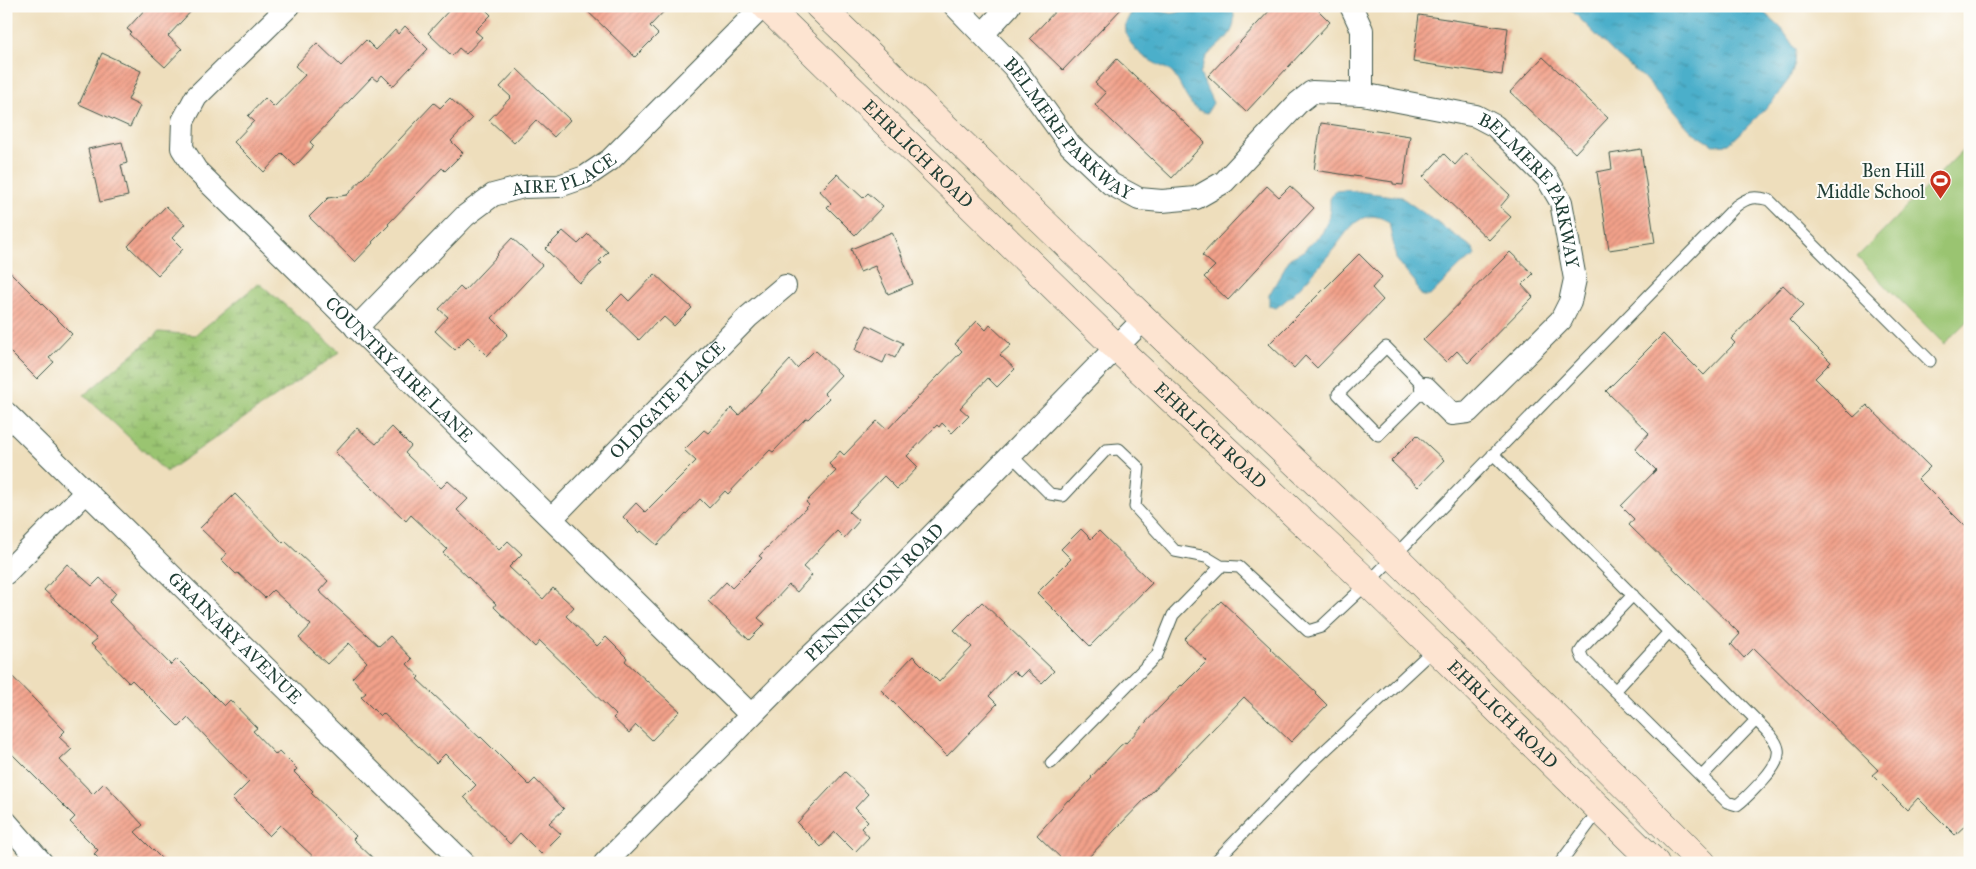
<svg xmlns="http://www.w3.org/2000/svg" width="1976" height="869" font-family="'IM FELL Great Primer',serif">
  <style>
    .wetland { fill: url(#wetland-marsh); stroke: #5c8052 }
    .garden { fill: #9ac471; stroke: #5c8052 }
    .water { fill: url(#water-ripples); stroke: #35767f }
    .building { fill: url(#building-hatch) }
    .lines { fill: none; stroke-linecap: round; stroke-linejoin: round }
    .service-casing { stroke: #3e5548; stroke-width: 13 }
    .minor-casing { stroke: #3e5548; stroke-width: 24 }
    .secondary-casing { stroke: #3e5548; stroke-width: 29 }
    .service { stroke: #fff; stroke-width: 11 }
    .minor { stroke: #fff; stroke-width: 22 }
    .secondary { stroke: #fde4d1; stroke-width: 28 }
    .labels { text-anchor: middle; stroke-width: 4; stroke-linejoin: round; paint-order: stroke }
    .street-label { font-size: 18px; fill: #1f3d34; stroke: #fdfcf7 }
    .poi-label { font-size: 18px; fill: #1f3d34; stroke: #fdfcf7; text-anchor: end }
  </style>
  <defs>
    <pattern id="wetland-marsh" width="20" height="14" patternUnits="userSpaceOnUse" patternTransform="scale(1.25)"><rect width="20" height="14" fill="#9ac471"/><path d="M1 5h8M5 5V1M11 12h8M15 12V8" fill="none" stroke="#7da05e"/></pattern>
    <pattern id="water-ripples" width="26" height="14" patternUnits="userSpaceOnUse" patternTransform="scale(1.25)"><rect width="26" height="14" fill="#4bafca"/><path d="M2 4q2-2 4 0t4 0M15 11q2-2 4 0t4 0" fill="none" stroke="#3e90a5"/></pattern>
    <pattern id="building-hatch" width="6" height="6" patternUnits="userSpaceOnUse" patternTransform="scale(1.25)"><rect width="6" height="6" fill="#f3a18a"/><path d="M-1 1l2-2M0 6l6-6M5 7l2-2" fill="none" stroke="#c48472"/></pattern>
  </defs>
  <rect width="100%" height="100%" fill="#fdfcf7"/>
  <filter id="ink" filterUnits="userSpaceOnUse"><feTurbulence type="fractalNoise" baseFrequency=".02" numOctaves="2"/><feDisplacementMap in="SourceGraphic" scale="10" xChannelSelector="R" yChannelSelector="G"/><feConvolveMatrix kernelMatrix="1 2 1 2 8 2 1 2 1" color-interpolation-filters="sRGB"/></filter>
  <filter id="wash" filterUnits="userSpaceOnUse"><feTurbulence type="fractalNoise" baseFrequency=".0096" numOctaves="4" result="noise"/><feDisplacementMap in="SourceGraphic" scale="20" xChannelSelector="R" yChannelSelector="G"/><feGaussianBlur stdDeviation="1.12" result="paint"/><feColorMatrix in="noise" values="0 0 0 0 0 0 0 0 0 0 0 0 0 0 0 0 0 1.4 0 .05"/><feComposite in="paint" operator="in"/></filter>
  <g filter="url(#wash)">
    <rect width="100%" height="100%" fill="#eedebc"/>
    <path class="wetland" d="M259 283 340 352 166 472 84 395 159 332 195 335Z"/>
    <path class="garden" d="M1970 143V318L1944 344 1857 257Z"/>
    <path class="water" d="M1135 6H1157C1172 21 1181 9 1197 6 1207 5 1219 6 1229 6L1233 9C1238 35 1224 39 1208 55 1204 60 1202 68 1200 74L1213 103 1207 113C1187 110 1184 87 1173 74 1168 68 1159 66 1153 62 1140 56 1122 39 1126 23 1128 17 1132 12 1135 6Z
      M1567 6H1757L1782 29 1796 50 1795 64 1790 78 1772 102 1742 132 1729 144 1713 145 1691 131 1643 77 1615 54Z
      M1346 190 1401 197 1473 248 1475 256 1462 264 1430 296H1422L1418 291 1415 282 1396 259 1389 222C1382 218 1376 215 1367 217 1352 220 1342 240 1332 251 1315 271 1297 293 1276 308L1269 306V295L1290 258 1302 252 1322 233 1330 216V199L1334 191Z"/>
    <g id="blocks">
      <path class="building" d="M148 6H196L168 36 182 49 165 67 129 34 131 32 127 29Z
        M453 6H482L491 15 475 31 482 37 466 54 459 48 452 56 428 33Z
        M582 6H669L650 26 658 34 635 57Z
        M1060 6H1124L1063 70 1030 38Z
        M1274 6H1314L1330 22 1246 112 1208 76Z
        M1419 15 1508 28 1502 75 1413 62Z
        M405 26 428 49 393 86 382 75 377 81 372 77 310 142 314 146 295 166 282 153 264 172 234 142 254 121 248 116 265 98 274 107 305 75 295 66 317 43 341 66 366 40 376 50 395 30 398 34Z
        M102 53 141 71 128 100 140 106 130 127 79 104Z
        M1543 57 1608 118 1575 153 1510 92Z
        M1117 59 1205 142 1172 178 1095 105 1106 93 1095 83Z
        M517 69 570 120 554 137 536 120 514 143 489 120 511 97 500 87Z
        M450 98 472 119 451 141 463 153 445 171 442 168 388 224 389 225 372 242 373 243 355 262 309 217 328 198 347 195 434 103 440 108Z
        M1321 123 1410 136 1403 185 1393 184V182L1314 170Z
        M122 142 127 163 121 165 128 196 100 202 88 149Z
        M1641 149 1655 243 1609 250 1597 172 1612 169 1610 154Z
        M1466 153 1510 195 1500 207 1511 217 1489 240 1423 177 1444 154 1455 165Z
        M837 174 863 198 868 193 883 206 855 235 827 207 831 203 820 191Z
        M1267 186 1279 197 1290 186 1314 208 1228 300 1204 277 1215 266 1202 255Z
        M166 206 185 224 172 238 183 249 158 275 128 246Z
        M563 231 578 244 588 234 608 252 599 261 602 263 580 283 545 249Z
        M892 232 913 284 888 294 875 266 860 272 851 249Z
        M512 238 542 265 492 318 508 334 487 356 468 337 455 350 435 331 448 317 439 309 460 287 464 291 498 255 497 254Z
        M1510 252 1533 274 1522 285 1533 297 1468 363 1457 351 1446 362 1423 340Z
        M1359 254 1382 277 1372 288 1383 300 1317 368 1305 356 1294 368 1269 344Z
        M6 268 72 334 49 358 54 362 37 379 6 348Z
        M655 274 692 308 674 326 664 317 659 322 657 321 639 340 607 309 622 294 629 301Z
        M1783 285 1804 305 1789 320 1831 362 1815 378 1854 417 1867 405 1930 467 1918 479 1970 531V821L1955 835 1918 798 1907 810 1872 775 1878 770 1754 648 1744 658 1731 644 1740 634 1629 525 1634 519 1621 506 1656 470 1635 449 1649 433 1606 391 1663 334 1704 375 1735 343 1731 339Z
        M977 321 986 330 990 325 1011 345 1000 355 1015 369 997 387 988 378 960 408 969 416 952 433 942 423 939 427 937 425 907 456 918 467 897 489 884 476 849 512 859 521 844 538 837 531 803 567 812 575 797 592 789 585 758 618 765 624 749 640 708 601 726 582 732 588 762 558 759 556 809 505 806 502 836 471 829 464 840 451 844 455 877 421 887 430 913 402 962 351 955 344Z
        M867 325 903 343 895 358 887 354 883 363 855 350Z
        M815 350 841 375 824 393 829 398 808 419 806 418 773 452 770 450 728 494 725 491 709 508 700 499 657 545 641 531 639 533 623 517 636 503 645 512 696 461 684 450 704 430 708 433 732 408 739 415 790 360 797 368Z
        M392 427 411 446 405 453 441 488 448 481 468 499 457 510 499 550 508 541 522 554 509 567 543 599 553 588 574 607 566 616 597 646 606 637 627 658 625 661 680 711 652 740 636 725 629 733 613 718 616 715 540 641 535 647 494 607 496 604 443 553 447 549 411 515 406 521 335 452 357 428 376 444Z
        M1417 435 1444 460 1418 487 1391 461Z
        M235 494 283 543 285 541 328 581 319 591 379 646 390 636 412 659 407 664 419 677 417 679 480 738 481 737 529 785 535 779 564 809 549 823 561 834 541 854 520 833 510 844 464 797 476 785 445 754 436 763 383 713 380 716 361 697 366 693 352 678 367 662 349 643 327 664 299 638 311 625 273 590 265 598 238 573 236 574 221 559 227 554 200 528Z
        M1081 529 1091 539 1099 531 1152 583 1090 646 1037 593 1071 559 1061 549Z
        M67 564 92 586 100 578 116 593 109 602 171 665 177 659 224 706 230 700 257 728 253 731 276 755 279 751 297 769 294 772 313 791 311 793 356 836 353 839 378 863H320L280 825 269 836 232 799 249 782 188 718 179 727 132 680 129 683 91 644 97 639 44 590Z
        M1221 601 1271 648 1270 649 1316 692 1315 693 1327 705 1291 742 1244 697 1083 863H1066L1037 835 1068 800 1070 801 1092 778 1091 777 1120 746 1125 742 1126 743 1181 685 1182 686 1207 661 1184 639Z
        M982 602 1054 671 1042 683 1027 670 1020 677 1013 670 989 696 997 704 947 756 881 690 913 656 939 682 972 647 954 630Z
        M6 670 65 731 59 737 72 749 60 760 93 794 104 783 143 825 135 832 166 863H103L94 854 98 850 70 822 75 817 6 748Z
        M845 772 868 794 855 808 868 821 861 828 869 837 855 852 835 832 821 847 797 823Z"/>
    </g>
  </g>
  <g filter="url(#ink)">
    <use href="#blocks" fill-opacity="0" stroke="#3e5548" stroke-width="1"/>
    <g class="lines">
      <defs>
        <path id="service" d="M1386 347 1426 388 1378 435 1338 394Z
          M1493 454 1756 720C1780 744 1788 752 1763 780 1755 788 1747 798 1737 805L1727 802 1583 659 1580 652 1584 646 1633 595
          M1012 456 1050 494 1063 496 1106 450 1119 449 1139 468 1135 507 1175 551 1206 557 1221 566
          M1615 691 1669 632
          M1051 763 1157 655 1173 615 1221 566 1239 567 1308 631 1321 627 1368 583 1736 206C1748 197 1754 196 1769 200L1930 361
          M1702 776 1756 720
          M1214 863 1306 768 1434 649
          M1560 863 1600 809"/>
        <g id="minor">
          <path id="s1" d="M289 6 196 97 183 121 182 148 196 170 751 715"/>
          <path id="s2" d="M955 6 1014 67 1070 145 1111 184 1139 199 1162 201 1196 198 1224 182 1298 103 1312 92 1362 94 1476 116 1495 126 1547 178 1561 202 1575 279 1570 302 1561 320 1468 412 1452 414 1426 388"/>
          <path d="M1351 6 1362 30V94"/>
          <path d="M983 34 1009 6"/>
          <path id="s3" d="M356 328 465 216 493 195 523 187 559 186 585 177 610 160 763 6"/>
          <path id="s4" d="M6 413 464 863"/>
          <path id="s5" d="M552 518 748 317 785 286"/>
          <path d="M6 573 86 492"/>
          <path d="M6 822 42 863"/>
          <path id="s6" d="M605 863 802 664 857 612 1144 319"/>
        </g>
        <g id="secondary">
          <path id="s7" d="M766 6 1116 347 1368 583 1655 863"/>
          <path d="M819 6 1144 319 1394 556 1702 863"/>
        </g>
      </defs>
      <use href="#service" class="service-casing"/>
      <use href="#minor" class="minor-casing"/>
      <use href="#secondary" class="secondary-casing"/>
      <use href="#service" class="service"/>
      <use href="#minor" class="minor"/>
      <use href="#secondary" class="secondary"/>
    </g>
  </g>
  <defs>
    <symbol id="stadium-pin" viewBox="-11 -11 22 30"><path d="M0 17L-7.5 6A9.5 9.5 0 1 1 7.5 6Z" fill="#c8321e" stroke="#fdfcf7"/><path d="M0-5a6.5 5 0 1 0 0 10a6.5 5 0 1 0 0-10ZM-3.5-1.8h7v3.6h-7Z" fill="#fff"/></symbol>
  </defs>
  <g fill-rule="evenodd">
    <use href="#stadium-pin" x="1928" y="168" width="25" height="34"/>
  </g>
  <g class="labels">
    <g class="street-label">
      <text dy="6" stroke="none"><textPath href="#s2" startOffset="168">BELMERE PARKWAY</textPath></text>
      <text dy="6" stroke="none"><textPath href="#s7" startOffset="212">EHRLICH ROAD</textPath></text>
      <text dy="6" stroke="none"><textPath href="#s3" startOffset="266">AIRE PLACE</textPath></text>
      <text dy="6" stroke="none"><textPath href="#s2" startOffset="748">BELMERE PARKWAY</textPath></text>
      <text dy="6" stroke="none"><textPath href="#s1" startOffset="495">COUNTRY AIRE LANE</textPath></text>
      <text dy="6" stroke="none"><textPath href="#s5" startOffset="165">OLDGATE PLACE</textPath></text>
      <text dy="6" stroke="none"><textPath href="#s7" startOffset="618">EHRLICH ROAD</textPath></text>
      <text dy="6" stroke="none"><textPath href="#s6" startOffset="382">PENNINGTON ROAD</textPath></text>
      <text dy="6" stroke="none"><textPath href="#s4" startOffset="321">GRAINARY AVENUE</textPath></text>
      <text dy="6" stroke="none"><textPath href="#s7" startOffset="1022">EHRLICH ROAD</textPath></text>
    </g>
    <g class="poi-label">
      <text x="1925" y="177">Ben Hill<tspan x="1925" dy="21">Middle School</tspan></text>
    </g>
  </g>
  <rect width="1976" height="869" fill="none" stroke="#fdfcf7" stroke-width="25"/>
</svg>
